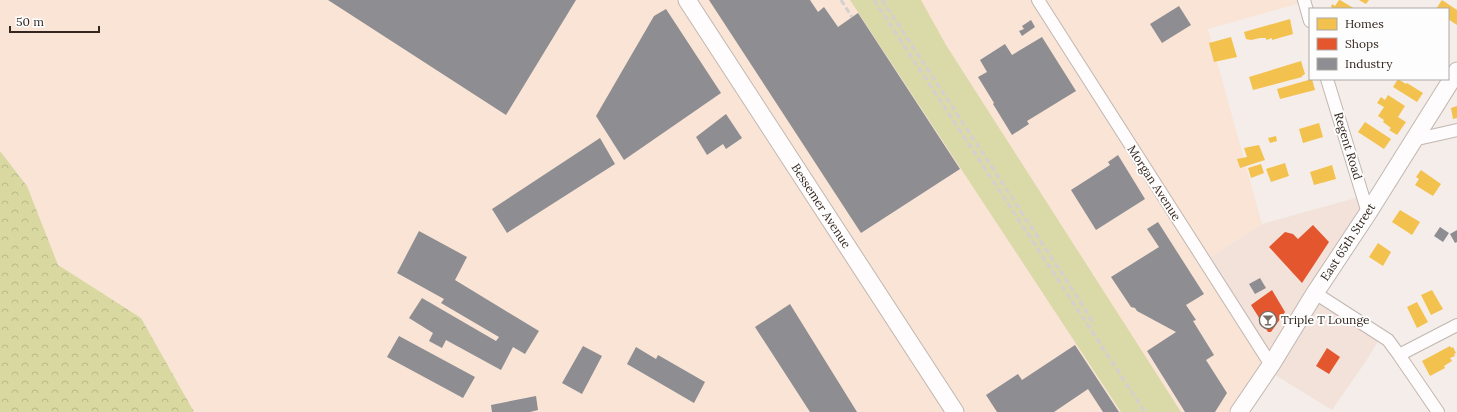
<svg xmlns="http://www.w3.org/2000/svg" width="1457" height="412" font-family="Lora,serif">
  <style>
    .commercial { fill: #f2e2d9 }
    .built { fill: #f9e4d6 }
    .grass { fill: #dad9a8 }
    .forest { fill: url(#forest-crowns) }
    .homes { fill: #f2c14e }
    .shops { fill: #e4572e }
    .industry { fill: #8d8d92 }
    .lines { fill: none; stroke-linecap: round; stroke-linejoin: round }
    .street-casing { stroke: #c1b7b1; stroke-width: 14 }
    .secondary-casing { stroke: #c1b7b1; stroke-width: 19 }
    .street { stroke: #fefcfc; stroke-width: 12 }
    .secondary { stroke: #fefcfc; stroke-width: 17 }
    .rail { stroke: #d3d0cf; stroke-width: 3; stroke-dasharray: 6 3; stroke-linecap: butt }
    .labels { text-anchor: middle; stroke-width: 4; stroke-linejoin: round; paint-order: stroke }
    .street-label { font-size: 12px; fill: #34271f; stroke: #fdfdfd }
    .poi-label { font-size: 12px; fill: #34271f; stroke: #fdfdfd; text-anchor: start }
  </style>
  <defs>
    <pattern id="forest-crowns" width="20" height="18" patternUnits="userSpaceOnUse"><rect width="20" height="18" fill="#d8d8a0"/><path d="M2 6a3 3 0 1 1 6 0M12 15a3 3 0 1 1 6 0" fill="none" stroke="#bab989"/></pattern>
  </defs>
  <rect width="100%" height="100%" fill="#f5ede9"/>
  <path class="commercial" d="M1363 196 1368 213 1315 293 1381 336 1366 361 1332 410 1267 370 1204 261 1262 224Z"/>
  <path class="built" d="M0 0H1304V2L1208 29 1262 224 1204 261 1271 365 1239 412H194L141 318 58 266 27 186 0 151Z"/>
  <path class="grass" d="M850 0H921L946 45 1181 412H1121Z"/>
  <path class="forest" d="M0 151 27 186 58 265 141 318 194 412H0Z"/>
  <path class="homes" d="M1339 0H1340L1355 9H1334L1331 7 1332 4 1335 6Z
    M1359 0H1369L1366 4Z
    M1442 0 1457 10V25L1448 19V9H1436Z
    M1290 19 1293 34 1272 40V38L1266 40V38H1260L1251 40 1246 39 1244 32Z
    M1231 37 1237 57 1214 62 1209 43Z
    M1301 61 1305 74 1302 76V77L1253 90 1249 77Z
    M1312 79 1315 90 1280 99 1277 89Z
    M1398 79 1406 84 1407 83 1423 93 1417 102 1393 87Z
    M1388 95 1405 106 1398 117 1406 122 1397 135 1389 130 1391 128 1383 122 1384 120 1378 116 1384 107 1377 103 1381 97 1385 100Z
    M1457 106V118L1453 119 1451 108Z
    M1365 122 1391 139 1384 149 1358 132Z
    M1319 123 1323 137 1303 143 1299 129Z
    M1276 136 1277 141 1270 143 1268 138Z
    M1259 145 1265 160 1240 168 1237 159 1247 157 1244 148Z
    M1285 163 1289 176 1271 182 1266 169Z
    M1261 164 1264 173 1251 178 1248 168Z
    M1332 165 1336 179 1314 185 1310 172Z
    M1421 170 1441 184 1433 196 1415 185 1419 179 1416 177Z
    M1400 210 1420 222 1412 235 1392 222Z
    M1378 243 1391 252 1383 266 1369 257Z
    M1432 290 1443 309 1431 315 1421 295Z
    M1417 302 1428 322 1417 328 1407 307Z
    M1450 346 1451 348 1453 347 1456 353 1454 354 1455 356 1450 358 1452 361 1444 366 1445 368 1430 376 1422 361Z"/>
  <path class="shops" d="M1313 225 1329 242 1302 283 1269 247 1285 232 1293 234 1298 239Z
    M1272 290 1285 312 1271 332H1268L1251 305Z
    M1327 348 1340 357 1329 374 1316 366Z"/>
  <path class="industry" d="M328 0H576L506 115Z
    M709 0H810L818 12 824 7 838 27 858 13 960 169 861 233Z
    M1179 6 1191 25 1162 43 1150 24Z
    M666 9 721 93 624 160 596 116 654 16Z
    M1031 20 1035 27 1022 36 1019 31 1024 29 1022 26Z
    M1042 37 1076 91 1027 121 1029 124 1012 135 993 104 994 103 978 77 987 72 980 60 1005 44 1012 55Z
    M726 114 742 138 726 149 723 144 707 155 696 137Z
    M600 138 615 164 507 233 492 209Z
    M1118 155 1145 199 1096 230 1071 190 1110 165 1108 162Z
    M1158 222 1204 294 1186 305 1196 320 1193 321 1214 355 1206 360 1227 393 1215 412H1185L1147 351 1176 332 1137 311 1135 308 1131 307 1111 277 1159 247 1147 229Z
    M1440 227 1449 233 1443 242 1434 236Z
    M1457 230V242L1455 243 1450 234Z
    M419 231 467 257 455 280 539 331 525 354 513 347 501 370 446 340 442 348 429 341 433 333 409 318 422 298 496 341 499 337 441 303 444 299 397 273Z
    M1260 278 1266 288 1255 294 1249 284Z
    M790 304 857 412H810L755 327Z
    M399 336 475 377 463 398 387 357Z
    M1075 345 1119 412H1103L1088 389 1054 412H997L986 395 1018 374 1022 380Z
    M583 346 602 356 582 394 562 383Z
    M636 347 656 359 658 355 705 382 694 403 627 364Z
    M536 396 538 410 530 412H492L491 405Z"/>
  <g class="lines">
    <defs>
      <path id="street" d="M1038 0 1271 365
        M1304 0 1310 21
        M1327 79 1368 213
        M1413 140 1457 130
        M1315 293 1388 340 1399 355 1438 412
        M1399 355 1457 325"/>
      <path id="secondary" d="M687 0 955 412
        M1239 412 1271 365 1315 293 1368 213 1457 71"/>
    </defs>
    <use href="#street" class="street-casing"/>
    <use href="#secondary" class="secondary-casing"/>
    <use href="#street" class="street"/>
    <use href="#secondary" class="secondary"/>
    <path class="rail" d="M841 0 852 17
      M874 0 1145 412
      M882 0 1084 307 1094 325"/>
  </g>
  <defs>
    <symbol id="bar-ring" viewBox="-11 -11 22 22"><circle r="9.5" fill="#fdfdfd" stroke="#786c66" stroke-width="1.5"/><path d="M-6-5H6L.8 .8V4.5H3.5V6h-7V4.5H-.8V.8Z" fill="#786c66"/></symbol>
  </defs>
  <g fill-rule="evenodd">
    <use href="#bar-ring" x="1258" y="310" width="20" height="20"/>
  </g>
  <g class="labels">
    <g class="street-label">
      <text transform="translate(1348 146) rotate(73)" y="4">Regent Road</text>
      <text transform="translate(1154 183) rotate(57)" y="4">Morgan Avenue</text>
      <text transform="translate(821 206) rotate(57)" y="4">Bessemer Avenue</text>
      <text transform="translate(1348 242) rotate(-57)" y="4">East 65th Street</text>
    </g>
    <g class="poi-label">
      <text x="1281" y="324">Triple T Lounge</text>
    </g>
  </g>
  <rect x="1309" y="8" width="140" height="72" fill="#fdfdfd" stroke="#ada7a4"/>
  <rect x="1317" y="18" width="20" height="12" fill="#f2c14e" stroke="#ada7a4"/>
  <text x="1345" y="28" font-size="12" fill="#34271f">Homes</text>
  <rect x="1317" y="38" width="20" height="12" fill="#e4572e" stroke="#ada7a4"/>
  <text x="1345" y="48" font-size="12" fill="#34271f">Shops</text>
  <rect x="1317" y="58" width="20" height="12" fill="#8d8d92" stroke="#ada7a4"/>
  <text x="1345" y="68" font-size="12" fill="#34271f">Industry</text>
  <path d="M10 26v6h89v-6" fill="none" stroke="#34271f" stroke-width="2"/>
  <text x="16" y="26" font-size="12" fill="#34271f" stroke="#fdfdfd" stroke-width="3" paint-order="stroke">50 m</text>
</svg>
